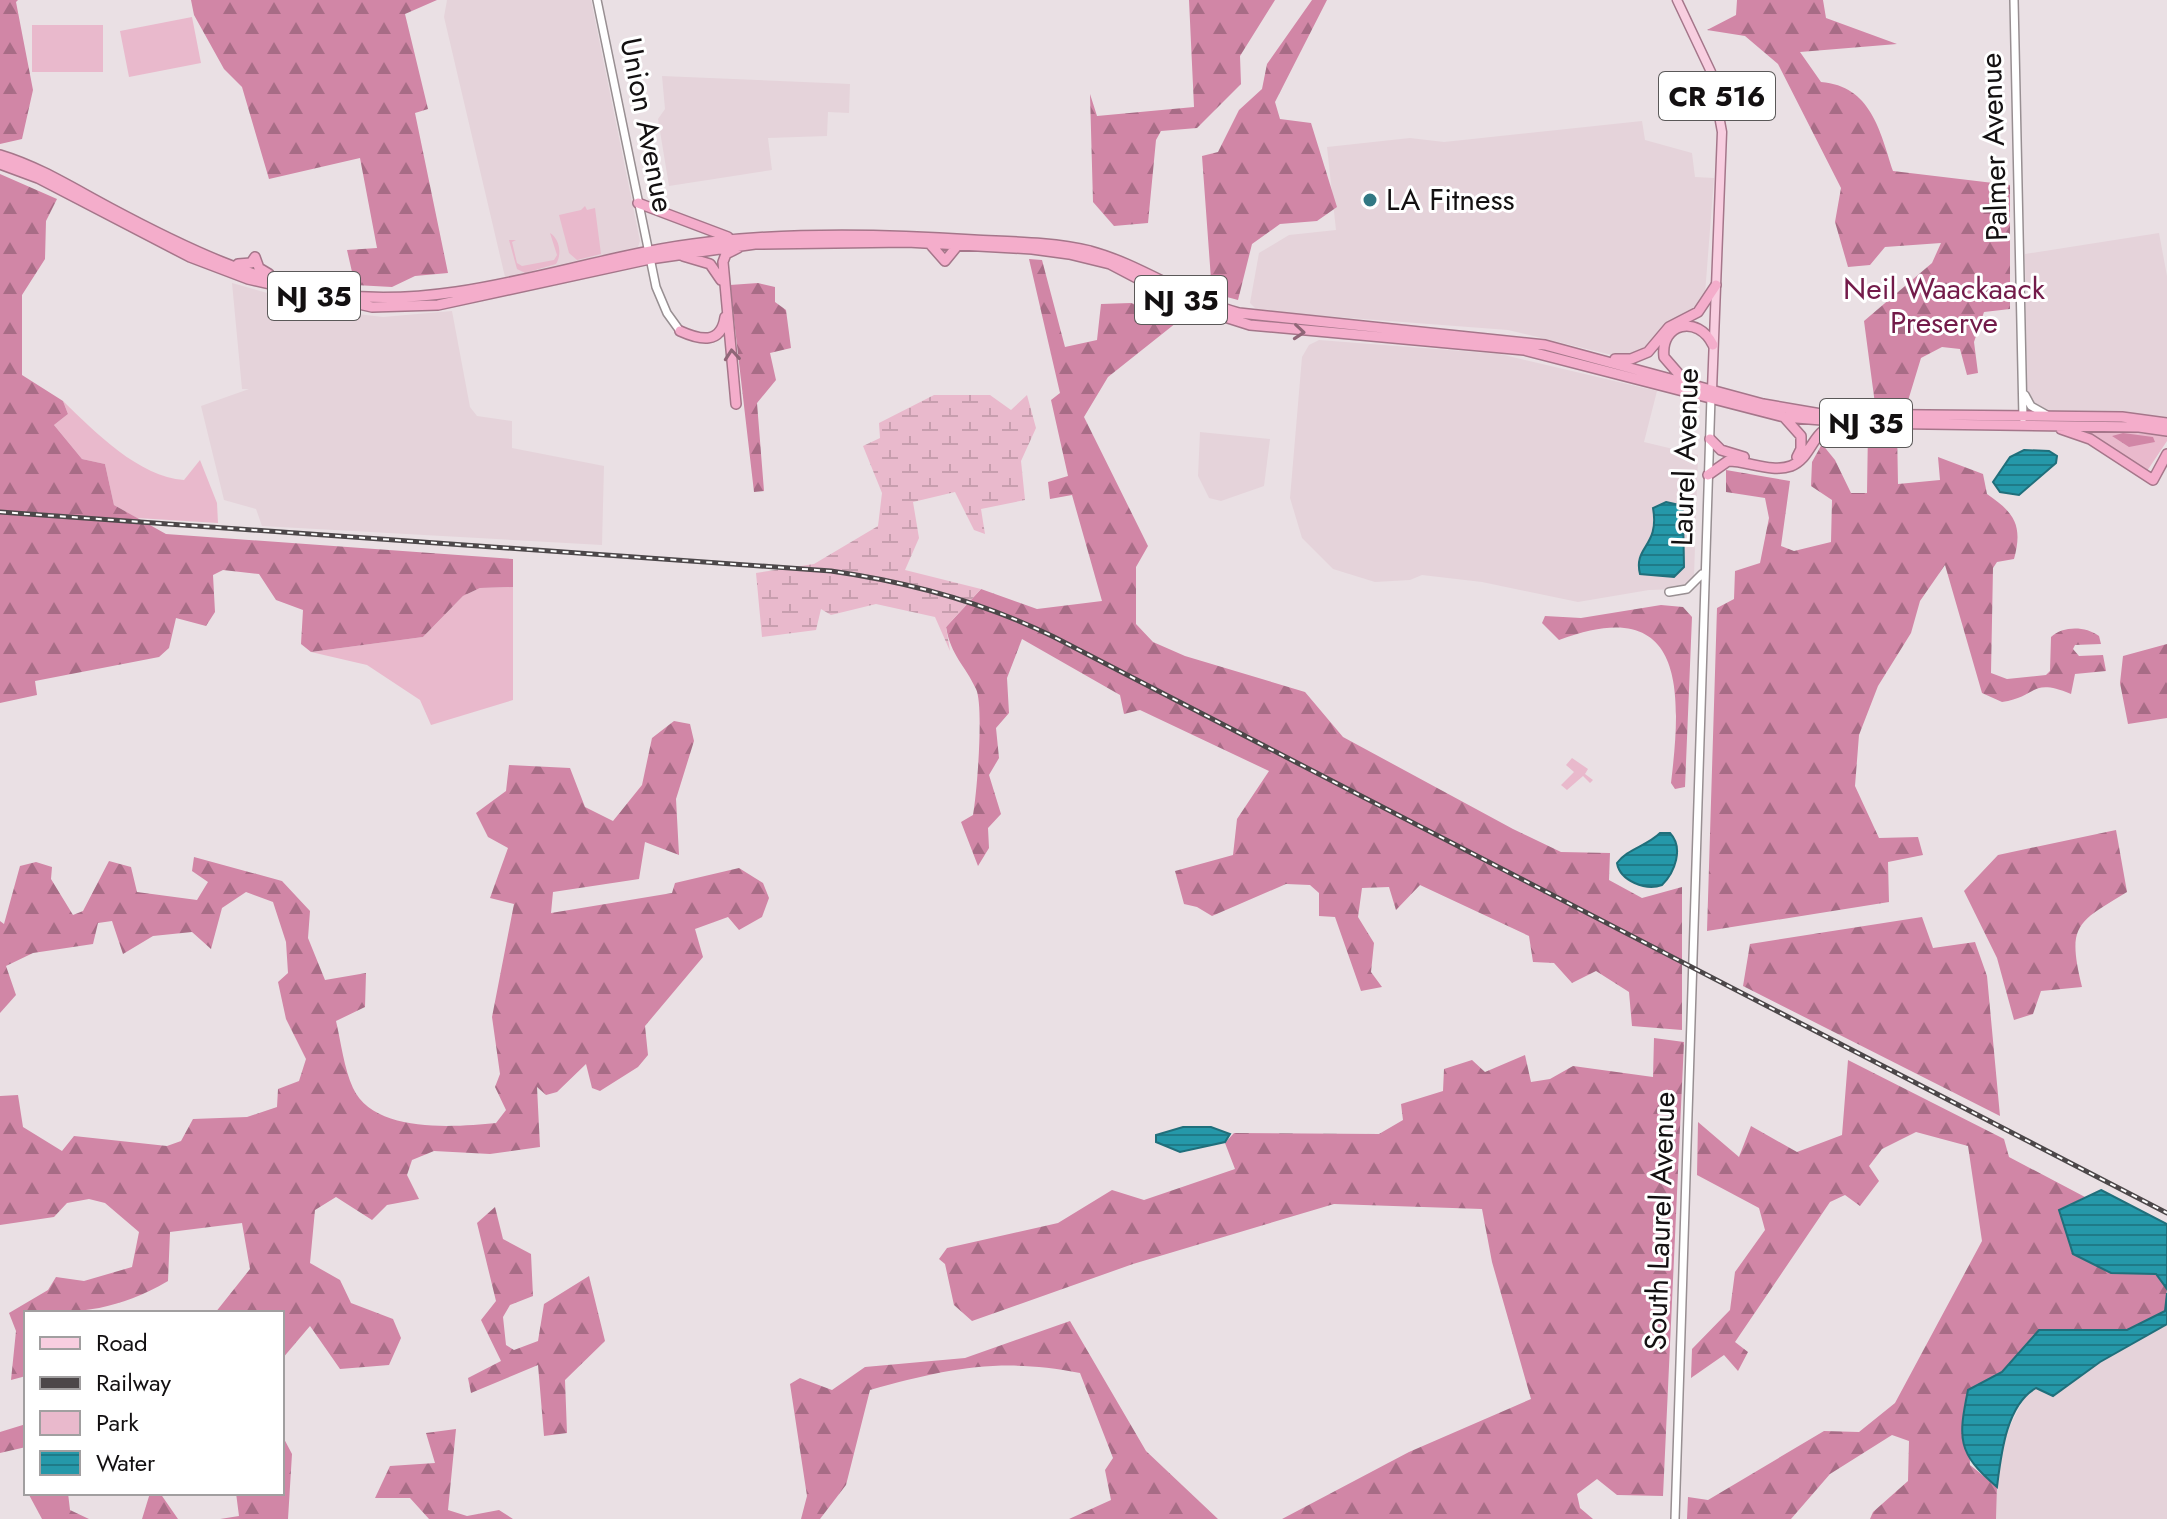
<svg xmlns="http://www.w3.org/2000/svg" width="2167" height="1519" font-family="Jost,sans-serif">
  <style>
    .built { fill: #e5d3da }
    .green { fill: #e9b9cc }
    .forest { fill: url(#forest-firs) }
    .wetland { fill: url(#wetland-marsh) }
    .water { fill: url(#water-rules); stroke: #206f7b; stroke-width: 2 }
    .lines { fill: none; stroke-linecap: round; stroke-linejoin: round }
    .secondary-casing { stroke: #988f92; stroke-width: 10 }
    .primary-casing { stroke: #a5768a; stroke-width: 11 }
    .highway-casing { stroke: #a5768a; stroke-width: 12 }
    .secondary { stroke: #fff; stroke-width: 7 }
    .primary { stroke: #f8cee0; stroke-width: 8 }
    .highway { stroke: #f4adcb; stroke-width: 9 }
    .rail-casing { stroke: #4c4749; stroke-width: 5 }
    .rail { stroke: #fff; stroke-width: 2; stroke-dasharray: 6; stroke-linecap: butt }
    .oneway { stroke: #8f6677 }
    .poi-dot { fill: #317783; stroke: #fff; stroke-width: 3 }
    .labels { text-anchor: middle; stroke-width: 6; stroke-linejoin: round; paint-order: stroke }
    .shield { fill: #fff; stroke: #5a5858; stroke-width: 2 }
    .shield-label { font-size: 28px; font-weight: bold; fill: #131011 }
    .street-label { font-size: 30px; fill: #131011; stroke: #fff }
    .poi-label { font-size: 30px; fill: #131011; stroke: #fff; text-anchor: start }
    .park-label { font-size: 30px; fill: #731b4a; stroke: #fff }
  </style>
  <defs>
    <pattern id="forest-firs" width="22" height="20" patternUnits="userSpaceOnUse" patternTransform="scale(2)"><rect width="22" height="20" fill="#d186a6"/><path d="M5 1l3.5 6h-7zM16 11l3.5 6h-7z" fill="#a86c86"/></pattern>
    <pattern id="wetland-marsh" width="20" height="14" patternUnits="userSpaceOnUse" patternTransform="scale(2)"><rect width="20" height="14" fill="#e9b9cc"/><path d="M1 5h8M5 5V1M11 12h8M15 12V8" fill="none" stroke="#c79eae"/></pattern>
    <pattern id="water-rules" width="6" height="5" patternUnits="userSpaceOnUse" patternTransform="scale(2)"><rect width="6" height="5" fill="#2598a9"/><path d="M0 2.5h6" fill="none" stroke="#1f7b88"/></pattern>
  </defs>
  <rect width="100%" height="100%" fill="#eae0e4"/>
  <path class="built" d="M447 0H591L640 241 638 247 505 277 444 17Z
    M662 76 850 84 849 113 828 112 827 136 768 138 772 170 669 186 658 119 665 109Z
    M1642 121 1645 140 1692 153 1695 177 1714 178 1705 294 1698 308 1642 352 1620 357 1508 330 1284 313 1257 310 1250 303 1259 253 1289 235 1336 230 1327 147 1410 138 1444 142Z
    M2159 233 2167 276V418L2048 412 2037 408 2027 392 2025 254Z
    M232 283 331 311 383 317 452 311 470 407 477 416 512 421V448L604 466 602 545 262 526 256 509 224 500 201 406 249 389H242Z
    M1319 340 1500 354 1657 391 1644 442 1698 455 1694 576 1691 583 1680 589 1649 590 1578 602 1482 582 1422 575 1410 580 1375 582 1333 569 1302 538 1290 498 1302 357 1309 345Z
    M1200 432 1270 439 1264 486 1221 501 1209 498 1198 476Z
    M2167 1324V1519H1996L1997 1487 2004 1438 2026 1394 2036 1388 2053 1396 2100 1362Z"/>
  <path class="green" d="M192 17 201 63 129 77 120 31Z
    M32 25H103V72H32Z
    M585 206 587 210 595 208 601 254 577 260 569 253 559 215 581 210Z
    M550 233C560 239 562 255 556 264L525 273 517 269 509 240H516L512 242 517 263 522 266 554 260 557 255Z
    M63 401C95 432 139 477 184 480L200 460 217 503 218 523 137 518 114 505 105 464 82 459 54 425 68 414Z
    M2086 430 2167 435V441L2147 471Z
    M513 587V700L431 725 420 700 367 665 311 652 423 637 463 596 480 588Z
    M1572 758 1588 769 1585 774 1593 780 1590 783 1583 776 1567 790 1561 785 1574 772 1566 765Z"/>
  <path class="forest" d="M0 0H18L16 2 33 90 22 139 0 144Z
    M191 0H437L405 14 428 109 415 113 448 273 415 276 392 287 355 285 347 250 377 248 360 158 269 179 242 87 224 69 194 15Z
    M1189 0H1275L1240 56 1241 84 1197 128 1161 131 1156 140 1148 223 1114 226 1093 202 1090 94 1097 116 1194 107Z
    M1312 0H1327L1275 102 1280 119 1311 123 1337 207 1317 221 1280 224 1252 244 1238 300 1212 293 1202 156 1218 152 1239 110 1262 89 1267 64Z
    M1737 0H1823L1826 18 1897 44 1800 52 1821 82C1871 86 1880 131 1893 171L2010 185V309L1984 312 1974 342 1978 373 1967 375 1960 349 1942 347 1921 358 1907 404H1875L1864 321 1932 263 1941 243 1885 247 1870 265 1848 267 1835 222 1841 188 1778 64 1745 36 1707 30 1736 15Z
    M0 174 57 199 46 221 45 259 22 295V375L63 401 68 414 54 425 82 459 105 464 114 505 166 534 513 559V587L480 588 463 596 423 637 311 652 301 644 303 610 276 600 259 574 223 570 213 575 215 612 206 626 176 618 169 648 159 657 35 681 37 695 0 703Z
    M1029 259 1042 260 1065 347 1097 340 1101 304 1131 303 1181 319 1108 377 1084 417 1148 546 1136 567V624L1153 642 1185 656 1305 692 1343 737 1513 829 1561 852 1610 853 1609 880 1642 898 1682 887V1030L1632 1026 1629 992 1596 971 1572 983 1554 963 1533 962 1529 936 1420 885 1396 910 1389 887 1362 888 1358 917 1374 943 1371 972 1382 987 1361 991 1335 917 1319 916V893L1310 885 1286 884 1212 916 1197 907 1184 904 1175 871 1233 855 1237 819 1269 771 1140 710 1124 714 1120 695 1022 639 1007 678 1009 713 996 728 999 758 989 775 1001 814 988 828 989 848 978 866 961 822 973 815C977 794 984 705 976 689 965 665 951 656 946 627L981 589 1037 609 1102 601 1072 495 1050 499 1048 482 1068 476 1051 400 1060 393Z
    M758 283 775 287V302L786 310 791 348 770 353 776 380 757 403 764 491 754 492 730 285Z
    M1868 429H1897L1898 484 1940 480 1938 457 1983 474 1987 494C2015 513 2023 526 2014 559L1997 562 1993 568 1991 673 2007 679 2046 675 2050 671 2051 637C2063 626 2085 626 2099 636L2101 644 2075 645 2073 649 2079 656 2103 655 2106 671 2075 674 2071 694C2030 677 2038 697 2002 702L1982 693 1945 565 1920 601 1911 633 1878 686 1859 735 1855 786 1879 838 1918 837 1923 855 1888 862 1889 902 1707 931 1717 608 1734 599 1735 571 1760 563 1769 518 1765 498 1726 492V470L1790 481 1781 546 1794 551 1831 542 1832 500 1811 486 1812 462 1822 444 1835 460 1851 493H1867Z
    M2123 433 2153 437 2155 442 2129 447 2112 436Z
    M1661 605 1683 607 1692 617 1685 787 1675 789 1671 783C1682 691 1686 592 1559 640L1542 623 1545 616 1581 618Z
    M2167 644V718L2128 724 2120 683 2123 656Z
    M674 721 690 724 694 741 676 799 679 855 645 842 639 879 553 892 551 913 672 893 675 883 739 868 763 883 769 898 762 917 739 930 728 917 695 929 703 957 645 1026 648 1055 638 1067 600 1091 592 1088 586 1064 557 1092 546 1095 537 1087 540 1147 490 1154 434 1151 412 1160 407 1175 419 1199 387 1205 372 1220 336 1197 315 1210 310 1263 340 1280 351 1303 393 1319 401 1338 389 1365 340 1369 310 1326 282 1359V1313H215L250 1269 242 1223 170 1232 168 1281C118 1310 82 1313 26 1313V1376L11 1380 16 1331 9 1313 48 1290 56 1277 84 1281 132 1267 139 1232 105 1203 89 1199 67 1203 54 1217 0 1225V1096L18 1095 23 1127 62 1151 74 1136 167 1146 181 1141 193 1119 247 1117 277 1107 278 1089 299 1081 306 1059 286 1019 278 982 288 973 286 942 273 902 246 892 222 908 211 949 192 932 153 936 123 954 112 921 98 923 93 944 33 953 6 966 16 995 0 1013V921L4 924 20 866 36 862 52 867 51 879 73 915 83 911 109 861 131 867 137 892 197 900 208 882 192 871 194 857 282 881 310 911 308 938 325 980 366 973 365 1007 336 1021C341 1042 344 1069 353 1088 374 1134 455 1127 496 1123L506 1110 495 1087 500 1074 492 1017 514 904 490 898 508 848 488 837 476 813 506 791 509 765 570 768 585 807 613 821 642 785 652 738Z
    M2116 830 2127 892C2076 923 2067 925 2082 987L2041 991 2033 1014 2014 1020 1997 958 1964 891 1998 855Z
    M1922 917 1933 948 1975 942 1987 976 2000 1116 1743 986 1750 944Z
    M1654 1038 1684 1042 1663 1496 1617 1495 1597 1479 1577 1494 1580 1508 1593 1519H1282L1409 1452 1531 1399 1492 1262 1482 1209 1334 1204 1133 1264 972 1321 954 1305 945 1264 939 1259 947 1248 1058 1223 1112 1190 1144 1200 1235 1169 1225 1143 1234 1133 1379 1134 1403 1120 1401 1104 1443 1091 1444 1069 1472 1060 1485 1072 1525 1055 1531 1082 1550 1079 1573 1066 1653 1077Z
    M1848 1060 2004 1139 2009 1157 2085 1197 2059 1210 2111 1273 2156 1274 2167 1289 2165 1311 2127 1330H2039L2002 1372 1968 1390 1970 1465 1997 1487 1996 1519H1870L1873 1512 1908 1481 1909 1441 1892 1435 1830 1474 1791 1519H1687L1688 1497 1708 1500 1824 1431 1859 1432 1895 1403 1982 1241 1968 1146 1916 1132 1882 1149 1869 1166 1879 1181 1860 1206 1845 1195 1830 1202 1735 1342 1748 1352 1738 1371 1724 1355 1691 1378 1692 1349 1730 1310 1735 1272 1765 1230 1759 1208 1697 1175 1698 1122 1739 1157 1751 1126 1797 1152 1842 1135Z
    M495 1207 503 1239 531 1254 533 1296 510 1305 503 1317 506 1345 514 1350 538 1341 544 1304 589 1276 605 1341 565 1380 567 1433 544 1436 538 1365 471 1393 468 1378 501 1361 481 1320 496 1301 477 1223Z
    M1070 1321 1146 1451 1218 1519H1069L1111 1500 1105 1470 1113 1458 1080 1373C1001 1357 946 1369 870 1390L846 1485 820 1519H801L807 1496 790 1384 800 1378 832 1390 865 1367 965 1358Z
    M26 1424V1447L0 1453V1432Z
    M456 1429 448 1510 467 1516 499 1510 513 1519H429L410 1498H375L390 1466 435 1463 426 1433Z
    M282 1435 292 1454 288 1519H220L239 1516 236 1493H282Z
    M28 1493H68L70 1510 89 1519H42Z
    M150 1493H160L178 1519H142Z"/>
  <path class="wetland" d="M934 395H990L1011 410 1027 395 1036 428 1021 461 1025 500 981 509 985 534 974 530 955 492 913 502 919 538 905 570 981 589 946 627 950 651 935 617 876 604 831 615 821 609 816 630 762 637 756 573 814 564 878 526 882 493 863 446 880 438 879 423Z"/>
  <path class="water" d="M2024 450 2049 451 2057 456 2056 463 2019 495 2000 492 1993 482 2010 457Z
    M1666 502 1679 505 1683 511 1684 567 1674 577 1640 574C1633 546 1660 547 1653 508Z
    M1660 833H1670C1684 848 1675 872 1662 885 1646 891 1620 881 1617 863 1627 849 1647 846 1660 833Z
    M1183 1127H1211L1230 1134 1225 1142 1180 1152 1156 1142V1135Z
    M2101 1190 2167 1224V1289L2156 1274 2111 1273 2073 1254 2059 1210Z
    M2167 1293V1324L2100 1362 2053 1396 2036 1388C2006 1405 2001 1455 1997 1487 1957 1453 1958 1439 1968 1390L2002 1372 2039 1330H2127L2165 1311Z"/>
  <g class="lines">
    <defs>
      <path id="secondary" d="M597 0 656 287 667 313 680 331
        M2014 0 2023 418
        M2025 395 2031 406 2047 415
        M1669 592 1687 589 1702 574
        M1675 1519 1711 397"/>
      <path id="primary" d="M1677 0 1711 72 1722 132 1712 390"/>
      <path id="highway" d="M0 155C40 167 74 189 110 208 181 246 259 284 339 295 465 310 586 255 709 242 797 232 886 234 974 240 1012 242 1052 242 1090 251 1142 265 1186 299 1239 313L1545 345 1763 404 1821 414 2122 417 2167 423
        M0 164 38 178 190 257 248 279 372 307 438 305 650 259 755 244 907 242 1032 249 1069 254 1110 264 1190 306 1250 325 1524 350 1784 417 1859 423 2139 427 2167 431
        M638 203 728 237
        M930 244 945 261 958 245
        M683 256 710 264 721 280
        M238 264 251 263 255 257 259 268 269 274
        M680 331C700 340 721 345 725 317
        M1615 359H1631L1648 352 1669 327 1698 312 1716 285
        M1684 380 1664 357C1660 323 1698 314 1713 345
        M736 404 723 262 726 254 738 248
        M1784 417 1801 436V449L1797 457
        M2061 429 2090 439 2153 480 2167 454
        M1710 439 1721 450 1744 457
        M1708 475 1728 461C1748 461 1772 473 1791 466 1812 458 1811 431 1836 424"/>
    </defs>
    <use href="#secondary" class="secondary-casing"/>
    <use href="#primary" class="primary-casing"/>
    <use href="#highway" class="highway-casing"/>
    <use href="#secondary" class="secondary"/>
    <use href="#primary" class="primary"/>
    <use href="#highway" class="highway"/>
    <defs>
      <path id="rail" d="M0 512 831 571C909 582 983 602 1054 637L2167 1213"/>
    </defs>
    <use href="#rail" class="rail-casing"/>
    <use href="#rail" class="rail"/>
  </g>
  <defs><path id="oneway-chevron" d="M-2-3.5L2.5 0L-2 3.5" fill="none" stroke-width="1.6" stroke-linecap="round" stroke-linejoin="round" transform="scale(2)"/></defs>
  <g class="oneway">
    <use href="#oneway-chevron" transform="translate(1299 332) rotate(5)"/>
    <use href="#oneway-chevron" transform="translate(732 355) rotate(-95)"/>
  </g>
  <circle class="poi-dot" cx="1370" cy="200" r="8"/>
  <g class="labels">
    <g class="shield">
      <rect x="1659" y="72" width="116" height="48" rx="6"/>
      <rect x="268" y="272" width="92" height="48" rx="6"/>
      <rect x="1135" y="276" width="92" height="48" rx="6"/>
      <rect x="1820" y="399" width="92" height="48" rx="6"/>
    </g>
    <g class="shield-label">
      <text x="1717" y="106">CR 516</text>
      <text x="314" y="306">NJ 35</text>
      <text x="1181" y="310">NJ 35</text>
      <text x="1866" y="433">NJ 35</text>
    </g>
    <g class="street-label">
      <text transform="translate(647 125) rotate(79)" y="10">Union Avenue</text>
      <text transform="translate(1994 147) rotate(-92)" y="10">Palmer Avenue</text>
      <text transform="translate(1685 457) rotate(-88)" y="10">Laurel Avenue</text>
      <text transform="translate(1660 1221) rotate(-88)" y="10">South Laurel Avenue</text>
    </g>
    <g class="poi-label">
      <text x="1386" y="210">LA Fitness</text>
    </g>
    <g class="park-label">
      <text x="1944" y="299">Neil Waackaack<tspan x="1944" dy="34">Preserve</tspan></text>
    </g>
  </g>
  <rect x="24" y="1311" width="260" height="184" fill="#ffffff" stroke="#a19fa0" stroke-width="2"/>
  <rect x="40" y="1337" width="40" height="12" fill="#f8cee0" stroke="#a19fa0" stroke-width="2"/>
  <text x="96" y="1351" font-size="24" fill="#131011">Road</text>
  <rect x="40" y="1377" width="40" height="12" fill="#4c4749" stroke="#a19fa0" stroke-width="2"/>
  <text x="96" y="1391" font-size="24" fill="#131011">Railway</text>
  <rect x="40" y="1411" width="40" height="24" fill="#e9b9cc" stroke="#a19fa0" stroke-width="2"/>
  <text x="96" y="1431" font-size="24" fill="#131011">Park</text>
  <rect x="40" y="1451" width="40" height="24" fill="url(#water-rules)" stroke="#a19fa0" stroke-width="2"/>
  <text x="96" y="1471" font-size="24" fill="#131011">Water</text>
</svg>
